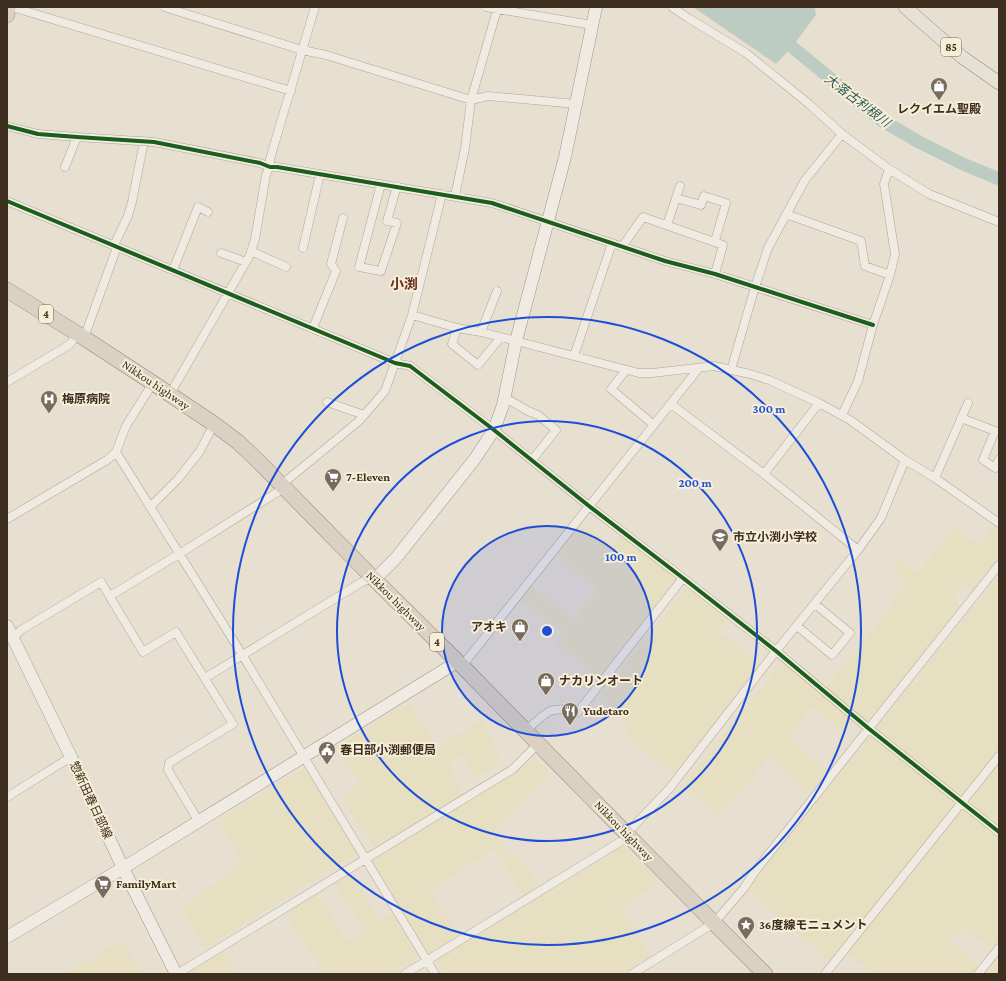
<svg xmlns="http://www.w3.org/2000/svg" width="1006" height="981" font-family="'Crimson Pro','Noto Sans JP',serif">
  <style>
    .farmland { fill: #e6dfc2 }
    .water { fill: #bcccc2 }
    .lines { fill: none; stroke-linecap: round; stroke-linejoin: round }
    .river { stroke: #bcccc2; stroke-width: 13 }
    .street-casing { stroke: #ada599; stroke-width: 9 }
    .secondary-casing { stroke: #9c958a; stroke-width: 13 }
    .primary-casing { stroke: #928b80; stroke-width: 14 }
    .highway-casing { stroke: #928b80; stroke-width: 16 }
    .street { stroke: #efebe3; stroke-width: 8 }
    .secondary { stroke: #efebe3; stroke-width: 12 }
    .primary { stroke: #e6e1d4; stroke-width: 13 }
    .highway { stroke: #dad1c2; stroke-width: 15 }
    .cycleway-casing { stroke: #f7eed8; stroke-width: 6 }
    .cycleway { stroke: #1b5e20; stroke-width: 4 }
    .ring { fill: none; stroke: #1d4ed8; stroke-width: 2 }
    .labels { text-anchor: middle; stroke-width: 4; stroke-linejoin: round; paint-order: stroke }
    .shield { fill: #f7eed8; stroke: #756857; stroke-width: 1 }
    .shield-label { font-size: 11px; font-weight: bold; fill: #3d2e20 }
    .poi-label { font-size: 12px; font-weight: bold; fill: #3d2e20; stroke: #f7eed8; text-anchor: start }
    .street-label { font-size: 12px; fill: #3d2e20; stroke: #f7eed8 }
    .water-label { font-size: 13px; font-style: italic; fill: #2f5d5a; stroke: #f7eed8 }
    .quarter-label { font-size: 14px; font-weight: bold; fill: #6b2e1e; stroke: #f7eed8 }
    .centre { fill: #1d4ed8; stroke: #f7eed8; stroke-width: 2 }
    .ring-label { font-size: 12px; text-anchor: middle; font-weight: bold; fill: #1d4ed8; stroke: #f7eed8; stroke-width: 4; stroke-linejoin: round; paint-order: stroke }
  </style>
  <rect width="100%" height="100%" fill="#e7e0d1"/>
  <path class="farmland" d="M581 523 612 545 625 533 679 575 600 678 556 644 564 633 519 599 531 585 574 620 598 589 556 556Z
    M994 524 999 528V561L974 592 964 584 953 598 962 607 868 722 826 687 876 627 908 581 893 570 900 559 918 573 954 526 978 545Z
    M999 576V974H983L998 953 966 929 949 941 979 967 974 974H873L842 949 830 963 747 889Z
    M687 586 729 619 718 631 761 665 675 775 624 736 631 727 599 697Z
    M783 662 853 720 843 732 812 707 789 737 829 772 809 795 771 755 718 816 681 786Z
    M408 702 437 747 482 720 502 763 475 776 462 754 449 764 463 795 374 847 343 800 360 784 335 747Z
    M534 756 550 772 493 833 503 846 528 869 539 886 524 896 495 849 430 890 459 936 428 955 374 863V859L513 774Z
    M305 768 358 853 204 949 182 907 242 863 219 820Z
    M624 846 660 883 620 908 651 957 624 974H444L436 960Z
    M351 874 379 921 392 914 418 956 417 960 395 974H323L285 912 317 893 347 941 364 931 335 883Z
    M121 940 143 974H66Z
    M222 950 237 974H193L192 972Z"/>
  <path class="water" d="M693 7H815L816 15 792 47 776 64Z"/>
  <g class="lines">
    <path class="river" d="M778 37 792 47 881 120 919 142 963 164 999 179"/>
    <defs>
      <path id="street" d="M12 7 291 91
        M164 7 302 50 326 55 471 100 488 96 576 104
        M486 7 592 25
        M672 7 688 18 746 53 809 104 842 134 889 169 929 194 999 222
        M7 126 38 134 77 137 154 142 260 163 270 167H277L492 203 665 261 715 274 873 325
        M65 167 77 137
        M381 184 359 267 381 271 397 223 387 221 397 186
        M455 196 465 148 471 100 497 10
        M676 198 701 205 704 196 726 203 715 241
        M7 201 395 363 410 366 494 430 589 506 683 578 776 651 868 728 999 832
        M786 214 861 241 865 266 890 275
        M667 225 680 186
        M114 245 128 216 132 202 144 141
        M622 247 643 217 723 245 715 274
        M303 248 320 174
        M251 251 286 267
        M221 253 246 262
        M173 270 198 207 208 212
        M412 315 457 328 481 332 516 341 639 373H652L714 366 750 374 769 380 819 403 850 420 905 460 935 478 999 523
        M313 328 336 271 331 264 343 218
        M457 328 452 344 478 365 501 337
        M481 332 497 291
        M84 338 117 247
        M574 356 612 243
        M626 370 611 389 654 425
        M731 370 755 287 768 248 805 180 842 134
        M7 382 69 345 78 334
        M170 394 250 255 255 239 266 175 268 170 270 167V159L315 7
        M504 397 528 411 538 415 556 430 532 460
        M327 402 364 415
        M671 404 764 474 858 550
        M842 415 858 381 873 325 890 275 895 254 884 184 889 169
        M961 418 995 431 983 460 995 468 999 459
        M116 452 243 656 435 974
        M764 474 819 403
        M935 478 968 403
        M281 485 359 421 385 391 412 315 442 194
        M150 507 178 479 200 451 214 424
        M7 519 107 460 116 452 126 426 153 383
        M110 596 179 554 284 488
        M797 626 832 655 850 633 815 604
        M13 638 21 630 101 582 143 652 176 632 233 724 169 763 168 770 199 822
        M462 666 699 368
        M205 678 362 582 373 578
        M525 731C531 726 544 714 550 711 559 708 569 709 578 712L683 578
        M7 797 71 757
        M177 974 513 769 538 744
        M405 974 623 840 626 834 669 789 776 651 858 550 881 518 905 460
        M632 974 714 923 744 888 756 870 999 565
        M825 974 999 756
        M978 974 999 948"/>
      <path id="secondary" d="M373 578 380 574 396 558 474 460 494 430 503 405 516 341 565 157 596 7
        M7 626 71 757 123 868 176 974
        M7 937 123 868 457 662"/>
      <path id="primary" d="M905 7 962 57 999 83"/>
      <path id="highway" d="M7 15 8 7
        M7 290 78 334 153 383 214 424 238 442 259 462 373 578 462 666 714 923 765 974"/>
    </defs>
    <use href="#street" class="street-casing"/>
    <use href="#secondary" class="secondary-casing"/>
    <use href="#primary" class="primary-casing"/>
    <use href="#highway" class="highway-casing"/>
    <use href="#street" class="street"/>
    <use href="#secondary" class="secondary"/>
    <use href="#primary" class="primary"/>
    <use href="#highway" class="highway"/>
    <defs>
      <path id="cycleway" d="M7 126 38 134 77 137 154 142 260 163 270 167H277L492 203 665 261 715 274 873 325
        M7 201 395 363 410 366 494 430 589 506 683 578 776 651 868 728 999 832"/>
    </defs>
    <use href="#cycleway" class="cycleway-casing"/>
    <use href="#cycleway" class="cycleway"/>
  </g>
  <circle cx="547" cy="631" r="105" fill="#1d4ed8" fill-opacity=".12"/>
  <g class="ring">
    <circle cx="547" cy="631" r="105"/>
    <circle cx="547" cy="631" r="210"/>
    <circle cx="547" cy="631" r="314"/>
  </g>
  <defs>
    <symbol id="shop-pin" viewBox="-11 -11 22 30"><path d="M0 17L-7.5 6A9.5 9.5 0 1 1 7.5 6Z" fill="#786c5e" stroke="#f7eed8"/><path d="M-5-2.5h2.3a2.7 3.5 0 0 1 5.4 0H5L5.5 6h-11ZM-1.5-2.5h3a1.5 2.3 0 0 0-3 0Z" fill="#fff"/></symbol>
    <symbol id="hospital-pin" viewBox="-11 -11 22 30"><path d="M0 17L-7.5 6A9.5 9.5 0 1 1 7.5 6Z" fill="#786c5e" stroke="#f7eed8"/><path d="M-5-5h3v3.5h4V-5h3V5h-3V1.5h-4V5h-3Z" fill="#fff"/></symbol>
    <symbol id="supermarket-pin" viewBox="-11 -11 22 30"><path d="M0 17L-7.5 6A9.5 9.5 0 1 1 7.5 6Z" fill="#786c5e" stroke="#f7eed8"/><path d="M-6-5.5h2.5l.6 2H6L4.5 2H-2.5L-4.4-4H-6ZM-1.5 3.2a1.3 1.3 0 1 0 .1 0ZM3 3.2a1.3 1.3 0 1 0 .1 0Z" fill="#fff"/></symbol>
    <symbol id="school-pin" viewBox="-11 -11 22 30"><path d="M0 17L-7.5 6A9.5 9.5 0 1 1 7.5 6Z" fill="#786c5e" stroke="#f7eed8"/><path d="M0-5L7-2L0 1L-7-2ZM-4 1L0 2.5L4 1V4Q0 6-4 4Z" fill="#fff"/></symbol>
    <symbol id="restaurant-pin" viewBox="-11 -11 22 30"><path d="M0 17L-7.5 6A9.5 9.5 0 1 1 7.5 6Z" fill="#786c5e" stroke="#f7eed8"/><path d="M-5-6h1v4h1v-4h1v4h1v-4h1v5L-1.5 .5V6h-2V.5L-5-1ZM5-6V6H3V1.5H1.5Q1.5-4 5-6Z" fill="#fff"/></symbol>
    <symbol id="civic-pin" viewBox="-11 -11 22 30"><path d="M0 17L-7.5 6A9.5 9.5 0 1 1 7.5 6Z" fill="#786c5e" stroke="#f7eed8"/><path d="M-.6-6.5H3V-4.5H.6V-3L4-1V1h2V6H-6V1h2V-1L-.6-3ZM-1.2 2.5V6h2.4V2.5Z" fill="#fff"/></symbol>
    <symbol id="sight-pin" viewBox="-11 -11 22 30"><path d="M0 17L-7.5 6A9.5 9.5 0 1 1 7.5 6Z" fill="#786c5e" stroke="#f7eed8"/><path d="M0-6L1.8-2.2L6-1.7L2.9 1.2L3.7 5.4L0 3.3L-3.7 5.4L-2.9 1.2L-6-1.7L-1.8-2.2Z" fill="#fff"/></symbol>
  </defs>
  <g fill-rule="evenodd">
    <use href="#shop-pin" x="929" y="76" width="20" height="27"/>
    <use href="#hospital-pin" x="39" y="389" width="20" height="27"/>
    <use href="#supermarket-pin" x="323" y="467" width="20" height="27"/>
    <use href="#school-pin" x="710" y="527" width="20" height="27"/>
    <use href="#shop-pin" x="510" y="617" width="20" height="27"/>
    <use href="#shop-pin" x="536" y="671" width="20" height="27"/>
    <use href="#restaurant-pin" x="560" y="701" width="20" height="27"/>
    <use href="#civic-pin" x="317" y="740" width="20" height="27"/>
    <use href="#supermarket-pin" x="93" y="874" width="20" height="27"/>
    <use href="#sight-pin" x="736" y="915" width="20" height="27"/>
  </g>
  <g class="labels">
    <g class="shield">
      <rect x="941" y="38" width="20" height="18" rx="3"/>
      <rect x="39" y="305" width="14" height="18" rx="3"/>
      <rect x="430" y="633" width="14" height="18" rx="3"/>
    </g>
    <g class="shield-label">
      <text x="951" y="51">85</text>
      <text x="46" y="318">4</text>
      <text x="437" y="646">4</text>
    </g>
    <g class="poi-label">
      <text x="939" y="113" text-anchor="middle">レクイエム聖殿</text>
      <text x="62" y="403">梅原病院</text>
      <text x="346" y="481">7-Eleven</text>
      <text x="733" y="541">市立小渕小学校</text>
      <text x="507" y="631" text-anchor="end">アオキ</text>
      <text x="559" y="685">ナカリンオート</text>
      <text x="583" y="715">Yudetaro</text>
      <text x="340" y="754">春日部小渕郵便局</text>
      <text x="116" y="888">FamilyMart</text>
      <text x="759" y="929">36度線モニュメント</text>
    </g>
    <g class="street-label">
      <text transform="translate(156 385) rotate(34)" y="4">Nikkou highway</text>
      <text transform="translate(396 601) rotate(45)" y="4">Nikkou highway</text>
      <text transform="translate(91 800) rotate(65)" y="4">惣新田春日部線</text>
      <text transform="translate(624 831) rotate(46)" y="4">Nikkou highway</text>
    </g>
    <g class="water-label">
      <text transform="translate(858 100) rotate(37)" y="5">大落古利根川</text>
    </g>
    <g class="quarter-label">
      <text x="404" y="289">小渕</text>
    </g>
  </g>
  <circle cx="547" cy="631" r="6" class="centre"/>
  <g class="ring-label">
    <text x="769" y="413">300 m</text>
    <text x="695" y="487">200 m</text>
    <text x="621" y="561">100 m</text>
  </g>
  <rect width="1006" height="981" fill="none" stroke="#3d2e20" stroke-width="16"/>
</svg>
